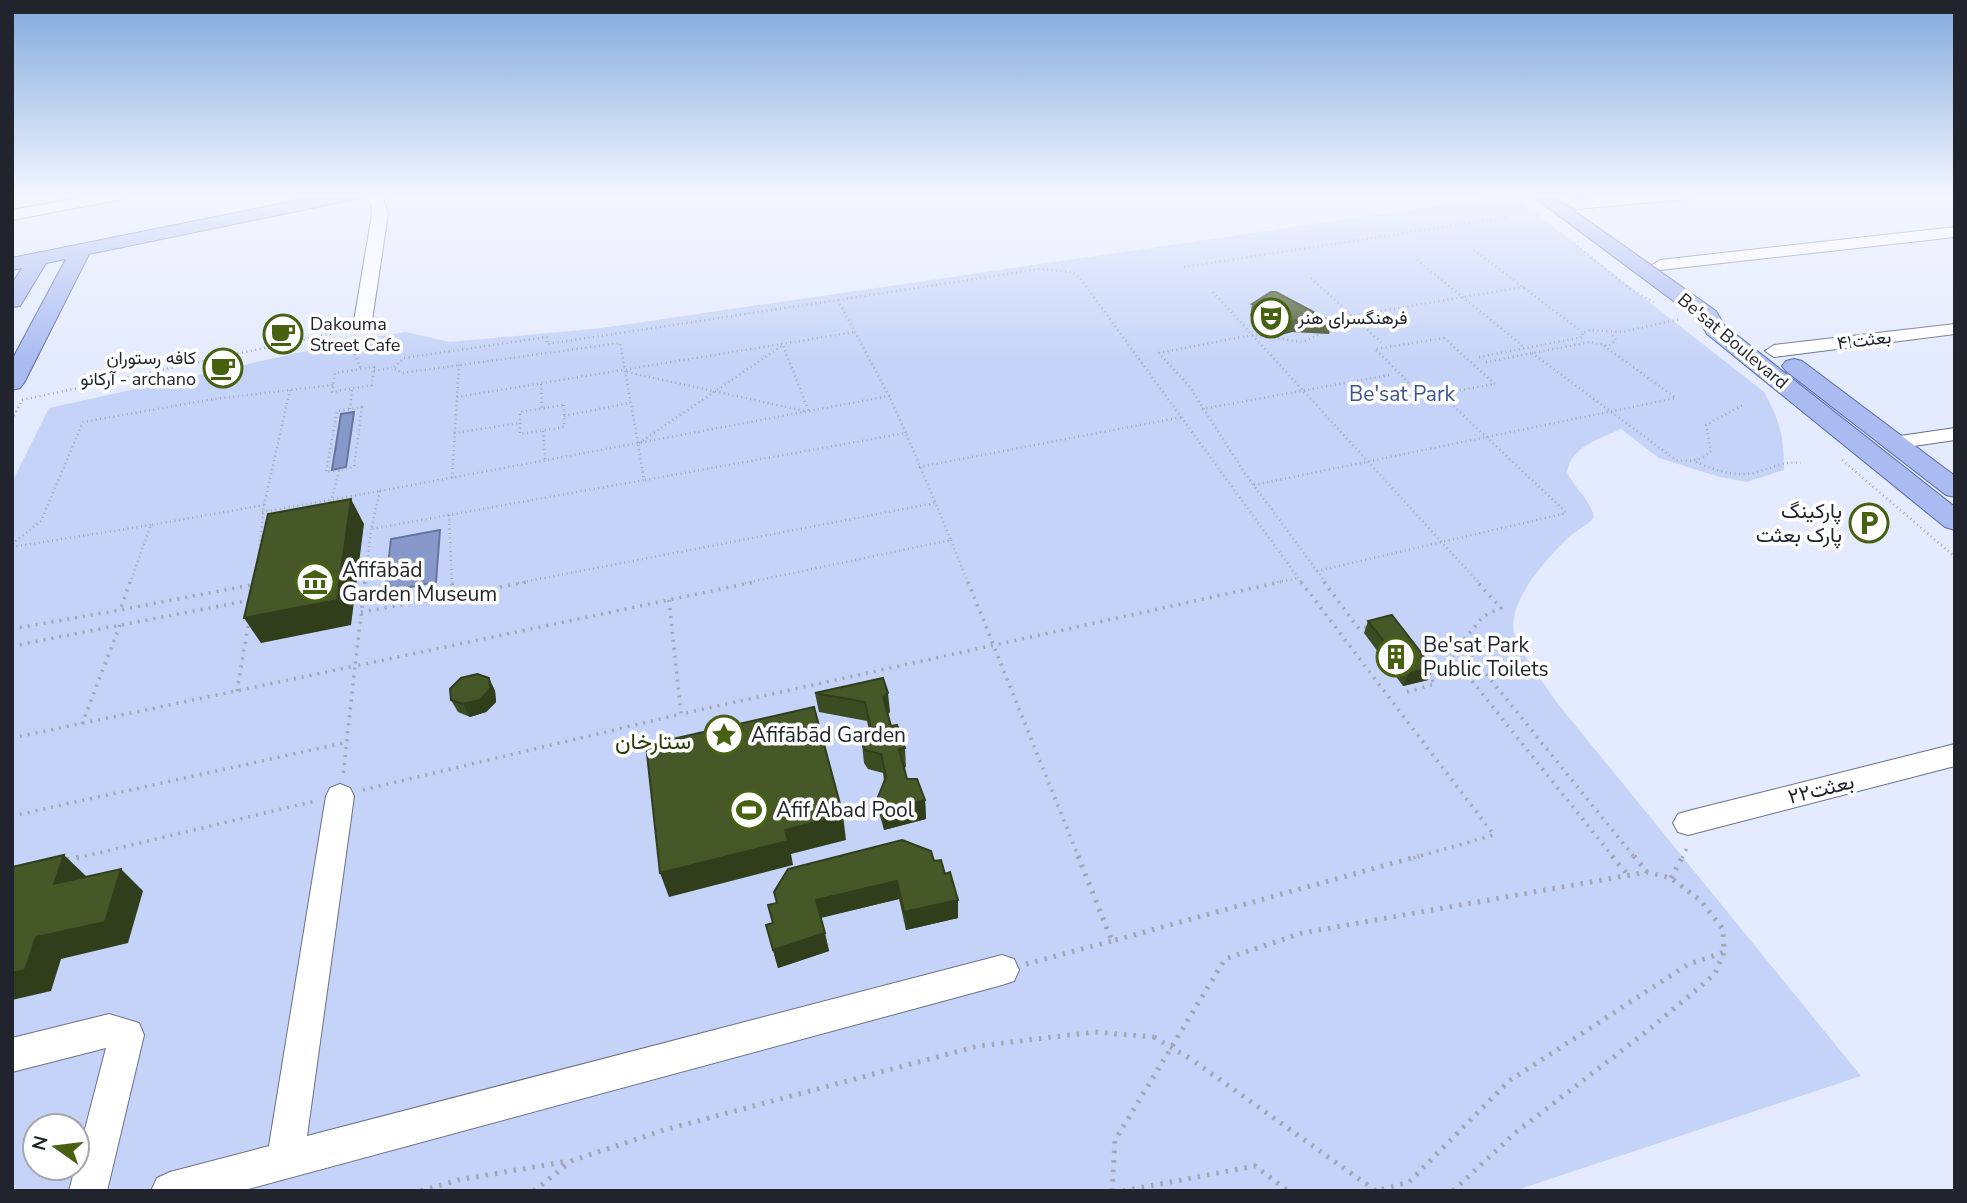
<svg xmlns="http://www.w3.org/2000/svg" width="1967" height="1203" font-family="'Nunito Sans',Vazirmatn,sans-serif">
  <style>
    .green { fill: #c5d3f8; fill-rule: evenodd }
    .water { fill: #8798ca; stroke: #68759b; stroke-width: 2 }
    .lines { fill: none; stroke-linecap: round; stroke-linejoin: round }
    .minor-casing { stroke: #6a7286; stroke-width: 2 }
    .major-casing { stroke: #5569a6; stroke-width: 2 }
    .path-far2 { stroke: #a0a6b5; stroke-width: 2.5; stroke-dasharray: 1 3.5; stroke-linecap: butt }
    .path-far1 { stroke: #a0a6b5; stroke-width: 3.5; stroke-dasharray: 2 6; stroke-linecap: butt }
    .path { stroke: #a0a6b5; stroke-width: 5; stroke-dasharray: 2.5 7; stroke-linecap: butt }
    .minor { fill: #fff; fill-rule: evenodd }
    .major { fill: #aabbf1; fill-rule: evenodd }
    .path-bridge { stroke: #a0a6b5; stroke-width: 5; stroke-dasharray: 2.5 7; stroke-linecap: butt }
    .wall { fill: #3c4c22 }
    .shaded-wall { fill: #313e1c }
    .building { fill: #465828; stroke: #313e1c; stroke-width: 2 }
    .labels { text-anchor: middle; stroke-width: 7; stroke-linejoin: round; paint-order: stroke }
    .far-poi-label { font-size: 18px; fill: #21242c; stroke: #fff; text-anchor: start }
    .far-street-label { font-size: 18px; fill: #21242c; stroke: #fff }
    .park-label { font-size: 21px; fill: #3e5291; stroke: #fff }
    .poi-label { font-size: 21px; fill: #21242c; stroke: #fff; text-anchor: start }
    .street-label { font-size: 21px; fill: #21242c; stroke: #fff }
    .neighbourhood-label { font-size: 23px; fill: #2b3d05; stroke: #fff }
  </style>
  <rect width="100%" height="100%" fill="#e4ebfe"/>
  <path class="green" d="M1513 195 1764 392C1780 421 1784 436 1784 470L1746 482 1720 477 1659 458 1621 429C1599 439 1572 446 1567 472 1574 488 1590 499 1594 517 1587 527 1577 529 1569 537 1547 558 1502 606 1516 639 1526 661 1544 683 1558 704L1861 1076 1514 1191H12V482L49 408 356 340 406 332 450 342 602 328ZM35 1126H77V1168H35Z"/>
  <path class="water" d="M354 412 346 467 332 470 341 414Z
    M440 530 436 582 385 592 391 539Z"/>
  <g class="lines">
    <defs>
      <path id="minor" d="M101 194H131L123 199 12 220V210Z
        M360 194H377L383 198 388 214 371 327 362 332 353 327 372 214 371 203Z
        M1640 194H1695L1687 199 1576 209 1568 204 1576 199Z
        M1955 227V237L1660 270 1652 265 1660 260Z
        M1955 324V334L1774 357 1765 351 1774 345Z
        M1955 428V440L1893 449 1886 447 1883 443 1886 439 1893 437Z
        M1955 744V766L1688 835 1678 832 1673 823 1678 814 1688 811Z
        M340 784 350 788 354 796 307 1136 1002 955 1014 959 1019 970 1014 981 1002 985 241 1191H151L157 1178 170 1172 269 1146 326 796 330 788Z
        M109 1014 139 1023 144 1035 107 1191H69L106 1048 12 1072V1038Z"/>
      <path id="major" d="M329 194H364L355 199 89 254 24 383 20 388 12 390V360L66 259 46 263 20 306 12 307V284L22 268 12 270V258Z
        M1530 194H1550L1716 311 1724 325 1955 507V530L1945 527 1707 334 1699 320Z
        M1794 359 1802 361 1955 476V497L1946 495 1786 371 1782 366 1786 361Z"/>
    </defs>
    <use href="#minor" class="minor-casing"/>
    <use href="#major" class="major-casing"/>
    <path class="path-far2" d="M1513 194 1522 201
      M1574 243 1629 288 1655 303
      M1474 250 1582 332
      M1417 260 1524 347
      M1184 267 1509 217
      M1311 278 1381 342
      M1213 292 1479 583
      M838 300 1040 269 1072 272 1080 278 1302 583
      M838 300 889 396 638 443 620 343 402 373 393 368 404 358 547 337V344Z
      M1326 323V320L1524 287
      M1322 333 1303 342 1252 335 1159 353 1189 386 1244 472 1326 583
      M1444 338 1495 384 1423 397 1375 349Z
      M1604 346 1676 398
      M353 350 361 369
      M1532 353 1676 460C1690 462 1701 461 1711 451L1706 425 1743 405
      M1479 357 1583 337 1582 333 1590 330 1622 332 1681 319
      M1486 362 1590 342 1609 346 1616 340 1611 334
      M374 367 372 385 332 392 335 373Z
      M374 371 392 368
      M627 372 804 411
      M541 384 542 408
      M457 397 855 332
      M22 400 343 331
      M1447 400 1567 513
      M564 405V427L520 434V412Z
      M362 407 354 467 326 472 337 411Z
      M350 409 352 388
      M1202 409 1389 375
      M564 416 630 403
      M12 420 22 400
      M543 431 545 460
      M454 433 520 423
      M639 443 783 345 809 412
      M1842 460 1955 557
      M1696 462C1715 470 1736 478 1757 472 1774 467 1783 461 1801 463
      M919 467 1182 417
      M452 478 459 365
      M645 480 906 433 889 396
      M1254 485 1676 398
      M380 491 371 529 644 480 638 443
      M380 491 638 443
      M331 502 339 470
      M264 505 290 390
      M262 512 380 491
      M449 515 452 583
      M951 540 968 583
      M12 544 41 521 83 422 214 399 333 385
      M12 547 151 525
      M1317 571 1567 513
      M130 583 151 525 264 505 256 583
      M365 583 371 529
      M518 583 935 503
      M745 583 951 540 906 433
      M1273 583 1298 578"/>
    <path class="path-far1" d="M130 582 120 610 256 584V582
      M365 582 355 666 754 582
      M968 582 1079 858
      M1301 582 1494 835 1413 858
      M1324 582 1359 629 1371 626
      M453 596 527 582
      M669 600 681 714 1281 582
      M361 612 453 596 452 582
      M12 629 120 610
      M1461 643 1635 858
      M12 646 251 600
      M1447 650 1614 858
      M1420 656 1461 643 1484 616 1501 608 1477 582
      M237 691 249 621
      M1407 692 1435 684 1427 673
      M82 724 120 625
      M12 738 355 666 343 776
      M363 790 681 714
      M12 816 348 742
      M77 858 315 801
      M1682 858 1688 846"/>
    <path class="path" d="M1078 856 1112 941 1419 856
      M1612 856 1627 874
      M1634 856 1647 872
      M67 860 84 856
      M1671 878 1683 856
      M1026 964 1112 941
      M421 1191 458 1180 569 1161
      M534 1191 571 1161 664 1130 978 1046 1095 1032 1154 1037
      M1112 1191 1115 1140 1225 959 1302 933 1647 872 1671 878 1701 901 1723 929 1724 952 1687 965 1509 1081 1409 1182 1376 1191 1191 1059
      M1123 1191 1255 1166 1288 1191
      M1453 1191 1515 1133 1651 1028 1715 974 1724 952"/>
    <use href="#minor" class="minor"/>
    <use href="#major" class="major"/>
    <path class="path-bridge" d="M1154 1037 1191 1059"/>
  </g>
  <path class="wall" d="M1252 304 1332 322 1329 334 1292 332 1280 335 1266 323 1250 316Z
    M1368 621 1428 680 1403 686 1364 633Z
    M489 678 495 691 496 702 486 712 470 717 458 712 451 700Z
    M883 678 890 712 888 714 891 726 905 748 906 767 904 768 907 779 925 800 926 819 884 830 880 816 878 797 884 781 883 773 868 769 864 763 862 744 869 730 867 721 819 712 815 693Z
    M934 861 945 874 958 900V918L906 930 899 899 821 918 829 951 778 968 766 925Z"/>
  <path class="shaded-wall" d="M1295 320 1292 332 1280 335 1283 324Z
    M351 499 364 524 351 625 261 643 244 618Z
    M1433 668 1428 680 1403 686 1409 673Z
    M489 678 495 691 496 702 486 712 470 717 463 704Z
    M888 693 890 712 885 716 883 697Z
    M925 800 926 819 884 830 882 811Z
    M843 815 846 840 791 854 793 865 669 897 660 873 785 830Z
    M64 855 87 877 54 884Z
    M121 869 143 891 128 943 61 959 51 991 12 1000V973L36 937Z
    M897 881 899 899 819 918 816 900Z
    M958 900V918L906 930 904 912Z
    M825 933 829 951 778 968 773 950Z"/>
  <path class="building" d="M1271 292H1276L1332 322 1295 320 1283 324 1268 311 1252 304Z
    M351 499 337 600 244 618 268 514Z
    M1392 615 1433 668 1409 673 1368 621Z
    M477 674 489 678 490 689 480 700 463 704 451 700 450 689 461 678Z
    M883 678 888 693 883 697 891 726 897 725 905 748 899 749 907 779H917L925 800 882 811 878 797 886 777 881 754 865 750 862 744 864 735 871 729 865 702 815 693Z
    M814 707 843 815 785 830 788 841 660 873 646 745Z
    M902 840 931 851 934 861 941 860 945 874 950 872 958 900 904 912 897 881 816 900 825 933 773 950 766 925 773 923 768 905 777 903 774 892 788 869Z
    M64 855 54 884 121 869 105 922 36 937 25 970 12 973V867Z"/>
  <linearGradient id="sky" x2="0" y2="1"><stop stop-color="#81a9dc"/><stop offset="0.54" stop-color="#f3f6ff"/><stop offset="1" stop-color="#f3f6ff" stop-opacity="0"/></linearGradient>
  <rect width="1967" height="362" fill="url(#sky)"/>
  <defs>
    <symbol id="theatre-ring" viewBox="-11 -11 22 22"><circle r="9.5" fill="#fff" stroke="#476111" stroke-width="1.5"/><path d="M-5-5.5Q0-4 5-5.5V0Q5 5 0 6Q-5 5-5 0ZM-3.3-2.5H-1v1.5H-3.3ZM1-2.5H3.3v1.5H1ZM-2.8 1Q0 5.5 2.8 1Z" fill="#476111"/></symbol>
    <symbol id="cafe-ring" viewBox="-11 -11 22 22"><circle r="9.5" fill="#fff" stroke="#476111" stroke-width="1.5"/><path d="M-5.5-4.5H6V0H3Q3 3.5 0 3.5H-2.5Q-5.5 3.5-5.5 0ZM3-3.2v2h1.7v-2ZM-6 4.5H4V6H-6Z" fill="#476111"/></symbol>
    <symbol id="parking-ring" viewBox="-11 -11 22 22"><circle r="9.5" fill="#fff" stroke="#476111" stroke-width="1.5"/><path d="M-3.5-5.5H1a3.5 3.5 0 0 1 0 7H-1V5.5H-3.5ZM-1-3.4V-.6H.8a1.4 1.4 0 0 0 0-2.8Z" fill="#476111"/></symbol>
    <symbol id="museum-ring" viewBox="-11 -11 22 22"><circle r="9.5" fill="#fff" stroke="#476111" stroke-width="1.5"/><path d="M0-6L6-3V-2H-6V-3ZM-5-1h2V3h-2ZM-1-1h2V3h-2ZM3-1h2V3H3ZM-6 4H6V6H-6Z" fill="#476111"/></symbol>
    <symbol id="building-ring" viewBox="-11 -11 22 22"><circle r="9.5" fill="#fff" stroke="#476111" stroke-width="1.5"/><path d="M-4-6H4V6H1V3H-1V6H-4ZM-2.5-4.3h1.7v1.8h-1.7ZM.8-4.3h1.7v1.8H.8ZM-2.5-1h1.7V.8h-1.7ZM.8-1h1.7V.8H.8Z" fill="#476111"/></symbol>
    <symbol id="sight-ring" viewBox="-11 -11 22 22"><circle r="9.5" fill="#fff" stroke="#476111" stroke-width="1.5"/><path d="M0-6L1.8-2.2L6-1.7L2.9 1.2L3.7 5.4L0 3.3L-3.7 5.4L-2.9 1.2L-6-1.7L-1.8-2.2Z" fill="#476111"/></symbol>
    <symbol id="stadium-ring" viewBox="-11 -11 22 22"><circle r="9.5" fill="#fff" stroke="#476111" stroke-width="1.5"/><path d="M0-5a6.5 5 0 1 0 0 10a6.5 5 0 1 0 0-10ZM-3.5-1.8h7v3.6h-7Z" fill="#476111"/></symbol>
  </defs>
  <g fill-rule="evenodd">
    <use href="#theatre-ring" x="1249" y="296" width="44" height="44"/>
    <use href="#cafe-ring" x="261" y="312" width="44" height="44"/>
    <use href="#cafe-ring" x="201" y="346" width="44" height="44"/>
    <use href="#parking-ring" x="1847" y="501" width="44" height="44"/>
    <use href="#museum-ring" x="293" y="560" width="44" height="44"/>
    <use href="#building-ring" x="1374" y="635" width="44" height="44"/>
    <use href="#sight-ring" x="702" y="713" width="44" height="44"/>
    <use href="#stadium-ring" x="727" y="788" width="44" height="44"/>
  </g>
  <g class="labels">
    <g class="far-poi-label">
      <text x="1298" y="324">فرهنگسرای هنر</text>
      <text x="310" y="330">Dakouma<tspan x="310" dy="21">Street Cafe</tspan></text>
      <text x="196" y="364" text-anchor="end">کافه رستوران<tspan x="196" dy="21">آرکانو - archano</tspan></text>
    </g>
    <g class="far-street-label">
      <text transform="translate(1864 340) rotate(-7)" y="6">بعثت۴۱</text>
      <text transform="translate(1733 341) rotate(40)" y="6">Be'sat Boulevard</text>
    </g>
    <g class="park-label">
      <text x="1402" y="401">Be'sat Park</text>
    </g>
    <g class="poi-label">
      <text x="1842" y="518" text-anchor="end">پارکینگ<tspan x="1842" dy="24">پارک بعثت</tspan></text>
      <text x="342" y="577">Afifābād<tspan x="342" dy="24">Garden Museum</tspan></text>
      <text x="1423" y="652">Be'sat Park<tspan x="1423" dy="24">Public Toilets</tspan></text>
      <text x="751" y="742">Afifābād Garden</text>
      <text x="776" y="817">Afif Abad Pool</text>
    </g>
    <g class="street-label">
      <text transform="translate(1821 789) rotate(-14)" y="7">بعثت۲۲</text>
    </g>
    <g class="neighbourhood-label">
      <text x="653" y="749">ستارخان</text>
    </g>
  </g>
  <rect width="1967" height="1203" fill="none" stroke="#21242c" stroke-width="28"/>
  <g transform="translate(56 1147) rotate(284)"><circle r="33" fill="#ffffff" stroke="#a6a7ab" stroke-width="2"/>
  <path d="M0-5L12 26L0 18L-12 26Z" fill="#476111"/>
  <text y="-10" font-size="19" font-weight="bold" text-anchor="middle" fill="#21242c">N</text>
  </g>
</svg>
